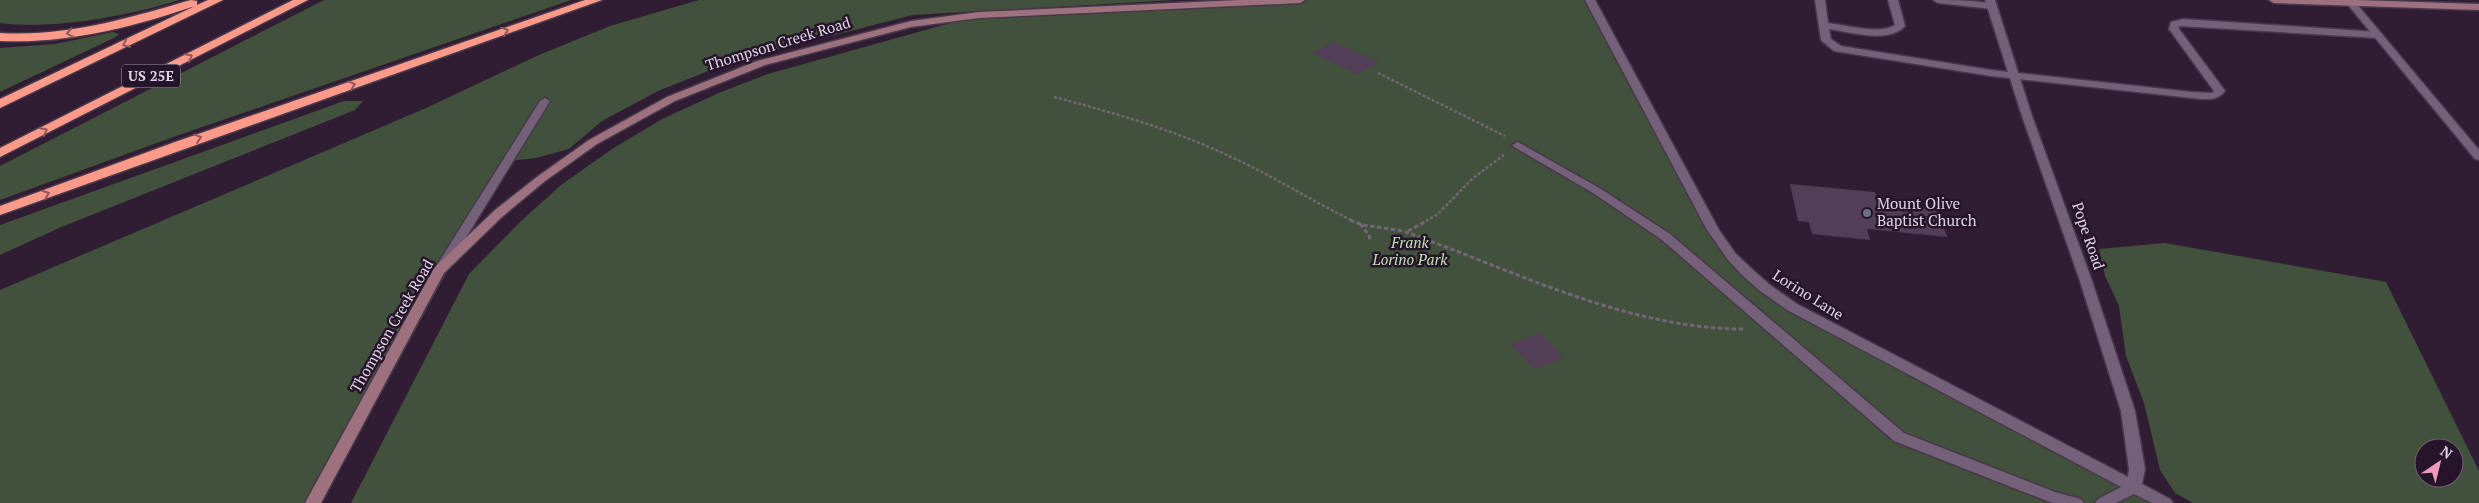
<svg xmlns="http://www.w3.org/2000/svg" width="2479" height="503" font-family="'PT Serif',serif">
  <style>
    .green { fill: #41513b; fill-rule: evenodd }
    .building { fill: #523e56 }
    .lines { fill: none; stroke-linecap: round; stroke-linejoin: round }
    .lane-casing { stroke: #47384b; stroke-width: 3 }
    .street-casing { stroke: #47384b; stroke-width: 3 }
    .secondary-casing { stroke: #47384b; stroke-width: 3 }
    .highway-casing { stroke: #47384b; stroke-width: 3 }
    .path-far1 { stroke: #756578; stroke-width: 2.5; stroke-dasharray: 3 2; stroke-linecap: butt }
    .path { stroke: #756578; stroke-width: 3; stroke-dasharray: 4.5 2.5; stroke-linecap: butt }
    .lane { fill: #75607a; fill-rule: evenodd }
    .street { fill: #75607a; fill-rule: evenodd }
    .secondary { fill: #9e717f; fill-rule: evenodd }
    .highway { fill: #fd9a8a; fill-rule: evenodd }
    .oneway { stroke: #92575a }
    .worship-dot { fill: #6b7280; stroke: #26142a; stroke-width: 2 }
    .labels { text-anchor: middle; stroke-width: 5; stroke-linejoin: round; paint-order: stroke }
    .shield { fill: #26142a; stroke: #a99aac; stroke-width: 1 }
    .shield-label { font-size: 14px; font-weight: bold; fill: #e1d4e3 }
    .street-label { font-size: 15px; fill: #e1d4e3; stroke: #26142a }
    .poi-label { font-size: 15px; fill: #e1d4e3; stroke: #26142a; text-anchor: start }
    .park-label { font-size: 15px; font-style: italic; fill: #bde5b0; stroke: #26142a }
  </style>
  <rect width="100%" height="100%" fill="#301d34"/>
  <path class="green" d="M0 0H179C129 16 52 30 0 23Z
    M324 0H571L176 136 0 200V166Z
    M699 0H1176L913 15 736 60 658 91 602 121 569 149 536 158 500 162 504 166 322 503H0V290L426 108 539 55 610 26Z
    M1300 0H1590L1713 230 1765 288 2165 503H351L469 274 520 222 561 185 612 149 662 119 721 92 768 74 979 15Z
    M113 32 119 34 116 37 0 92V48L55 44Z
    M344 101H363L355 110 59 228 0 255V225Z
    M2165 243 2386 282 2479 471V503H2193L2175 493 2160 470 2144 403 2126 356 2119 306 2105 276 2099 249ZM2424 448H2454V478H2424Z"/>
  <path class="building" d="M1334 42 1379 62 1357 74 1312 53Z
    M1790 184 1875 192 1878 202 1937 208 1947 237 1867 229 1870 240 1812 234 1809 222 1798 221Z
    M1540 333 1564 358 1534 369 1510 344Z"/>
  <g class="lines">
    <defs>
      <path id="lane" d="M1815 0H1825L1828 23C1844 25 1881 35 1895 25L1888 0H1898L1905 26C1889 44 1850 32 1829 29L1831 39 1841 46 1991 70 2192 92 2212 93 2214 91 2169 29 2171 22 2183 19 2378 32 2383 35 2378 38 2179 26V29L2225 91C2216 102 2205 99 2192 98L1991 76 1834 51 1821 40Z
        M1933 0C1948 0 1986 0 1997 6L1992 9 1938 3Z"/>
      <path id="street" d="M1585 0H1595L1719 230 1736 254 1752 269 1770 285 1797 304 2128 477 2129 469 2121 411 2079 278 2022 116 1985 0H1995L2032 116 2091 278 2135 411 2145 469 2142 484 2170 499 2173 503H2152L2134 494 2116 503H2095L2098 499 2121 487 1787 310 1760 291 1742 275 1728 260 1707 230Z
        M2352 1 2355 2 2479 150V160L2475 159 2349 6 2347 4Z
        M545 98 550 101 449 265 443 269 439 268 437 265 540 101Z
        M1518 142 1601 189 1670 234 1904 433 2055 492 2081 499 2084 503H2053L2047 501 1894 441 1662 240 1593 193 1514 147 1512 145Z"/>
      <path id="secondary" d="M1239 0H1305L1300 3 979 18 911 27 765 65 675 101 597 144 545 181 503 216 444 273 321 503H305L434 268 495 210 537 177 589 140 667 97 757 61 911 21 979 12Z
        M2269 0H2357L2479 4V10L2274 3Z"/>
      <path id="highway" d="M191 0 197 1V5L208 0H223L0 108V99L195 6C133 27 67 44 0 41V33C67 37 128 18 191 0Z
        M293 0H308L0 157V148Z
        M585 0H602L0 215V206L175 142Z"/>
    </defs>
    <use href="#lane" class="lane-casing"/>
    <use href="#street" class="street-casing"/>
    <use href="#secondary" class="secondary-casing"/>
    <use href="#highway" class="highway-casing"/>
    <path class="path-far1" d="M1378 73 1505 136
      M1054 97C1114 113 1175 130 1231 157 1273 176 1312 201 1353 221
      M1426 221 1438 214 1472 179 1504 155"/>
    <path class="path" d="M1350 220 1363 225 1403 231C1513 270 1626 329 1745 329
      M1360 224 1369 235 1370 240
      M1408 231 1428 220"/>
    <use href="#lane" class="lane"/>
    <use href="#street" class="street"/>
    <use href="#secondary" class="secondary"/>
    <use href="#highway" class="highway"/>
  </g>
  <defs><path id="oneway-chevron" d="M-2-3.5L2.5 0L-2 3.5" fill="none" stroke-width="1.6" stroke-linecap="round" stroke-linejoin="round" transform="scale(1.25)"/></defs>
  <g class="oneway">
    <use href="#oneway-chevron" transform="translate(505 31) rotate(-19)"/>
    <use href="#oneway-chevron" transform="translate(70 33) rotate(170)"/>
    <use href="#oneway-chevron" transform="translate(126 44) rotate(154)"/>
    <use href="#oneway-chevron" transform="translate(189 57) rotate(-27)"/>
    <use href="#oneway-chevron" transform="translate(352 85) rotate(-19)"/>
    <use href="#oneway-chevron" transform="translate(44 131) rotate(-27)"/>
    <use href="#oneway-chevron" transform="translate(198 138) rotate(-19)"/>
    <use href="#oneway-chevron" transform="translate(46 194) rotate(-20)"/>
  </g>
  <circle class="worship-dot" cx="1867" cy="213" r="5"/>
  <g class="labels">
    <rect class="shield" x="122" y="64.5" width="58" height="23" rx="4"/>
    <g class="shield-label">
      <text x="151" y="81">US 25E</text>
    </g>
    <g class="street-label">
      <text transform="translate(778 44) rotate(-17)" y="5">Thompson Creek Road</text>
      <text transform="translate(2088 236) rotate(71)" y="5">Pope Road</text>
      <text transform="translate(1808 295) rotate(32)" y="5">Lorino Lane</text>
      <text transform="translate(392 326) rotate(-60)" y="5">Thompson Creek Road</text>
    </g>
    <g class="poi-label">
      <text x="1877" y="209">Mount Olive<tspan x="1877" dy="17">Baptist Church</tspan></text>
    </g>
    <g class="park-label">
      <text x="1410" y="248">Frank<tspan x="1410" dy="17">Lorino Park</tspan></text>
    </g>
  </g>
  <g transform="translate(2439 463) rotate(35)"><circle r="24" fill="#26142a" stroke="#716174"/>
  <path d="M0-4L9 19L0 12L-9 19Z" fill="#ef9ab8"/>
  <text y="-8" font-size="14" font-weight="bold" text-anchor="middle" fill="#e1d4e3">N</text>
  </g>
</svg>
